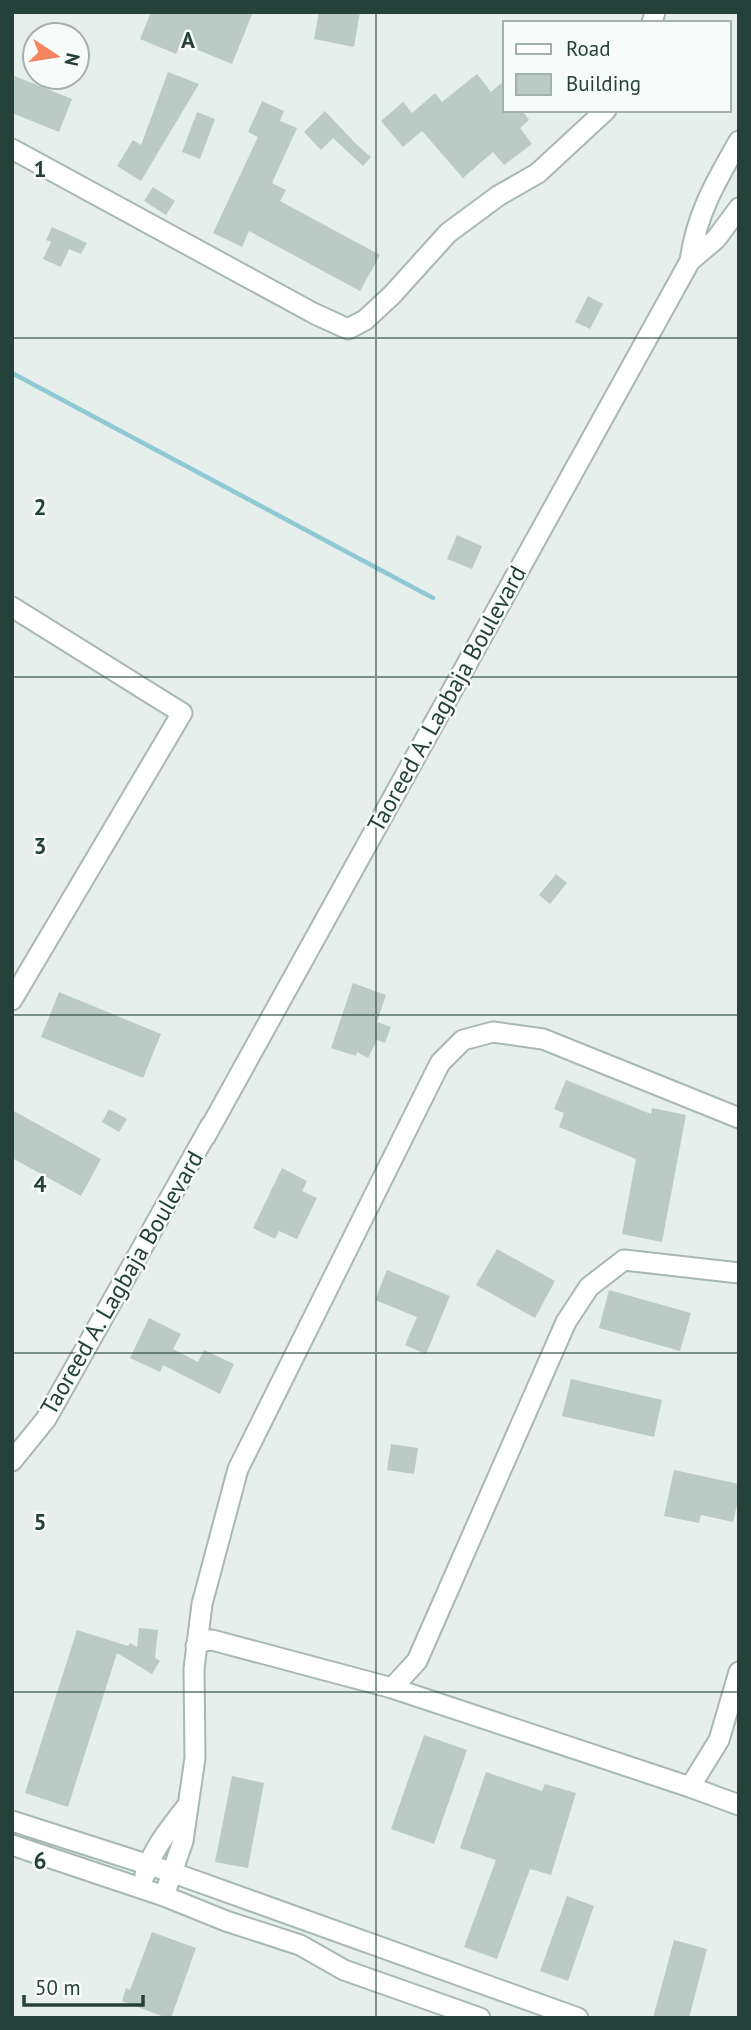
<svg xmlns="http://www.w3.org/2000/svg" width="751" height="2030" font-family="'PT Sans',sans-serif">
  <style>
    .lines { fill: none; stroke-linecap: round; stroke-linejoin: round }
    .stream { stroke: #8ec9d4; stroke-width: 4.5 }
    .building { fill: #bbcac4 }
    .minor-casing { stroke: #a8b8b2; stroke-width: 23 }
    .minor { stroke: #fff; stroke-width: 19 }
    .grid { fill: none; stroke: #24423a; stroke-width: 2; stroke-opacity: 0.55 }
    .labels { text-anchor: middle; stroke-width: 5; stroke-linejoin: round; paint-order: stroke }
    .street-label { font-size: 24px; fill: #24423a; stroke: #f7fbf9 }
    .grid-label { font-size: 23px; text-anchor: middle; font-weight: bold; fill: #24423a; stroke: #f7fbf9; stroke-width: 5; stroke-linejoin: round; paint-order: stroke }
  </style>
  <rect width="100%" height="100%" fill="#e6efeb"/>
  <g class="lines">
    <path class="stream" d="M12 373 433 598"/>
  </g>
  <path class="building" d="M151 12H253L232 64 181 43 176 54 140 39Z
    M319 12H360L354 47 314 39Z
    M168 72 199 84 141 181 117 166 133 140 141 145Z
    M477 74 491 92 504 81V110H522L529 120 520 128 532 144 504 165 493 152 463 178 422 131 403 147 381 121 403 102 412 113 435 93 442 102Z
    M12 75 72 99 59 132 12 113Z
    M262 101 284 111 280 121 297 128 272 183 286 190 280 201 380 255 360 291 249 231 242 247 213 233 258 137 248 132Z
    M325 111 356 144 371 157 363 166 333 138 321 150 304 132Z
    M197 112 215 119 200 159 182 152Z
    M153 187 175 201 166 215 144 201Z
    M52 227 87 243 81 254 69 249 61 267 43 259 51 242 46 240Z
    M588 296 603 304 590 329 575 322Z
    M457 535 482 546 472 569 447 559Z
    M556 874 567 883 550 904 539 895Z
    M353 983 386 995 377 1022 391 1027 385 1043 377 1040 368 1058 357 1052 356 1056 331 1048Z
    M59 992 161 1034 143 1078 41 1037Z
    M566 1080 651 1114 652 1108 686 1115 662 1242 622 1234 636 1159 559 1127 564 1113 554 1109Z
    M109 1109 127 1119 119 1132 102 1122Z
    M12 1110 101 1159 81 1196 12 1158Z
    M282 1168 307 1181 302 1191 317 1198 297 1239 279 1231 275 1239 253 1228Z
    M497 1249 555 1281 535 1318 476 1285Z
    M387 1270 450 1296 426 1354 405 1345 417 1317 375 1300Z
    M609 1290 691 1313 680 1351 599 1328Z
    M149 1318 181 1334 173 1349 198 1362 204 1350 234 1364 220 1394 163 1365 160 1372 130 1358Z
    M571 1379 662 1400 654 1437 562 1416Z
    M391 1444 418 1448 414 1474 387 1470Z
    M674 1470 739 1484V1496L733 1522 701 1515 699 1523 664 1516Z
    M139 1628 158 1630 155 1658 160 1661 152 1674 117 1653 68 1807 25 1793 77 1630 128 1646 130 1643 137 1647Z
    M424 1735 467 1750 434 1844 391 1829Z
    M486 1772 542 1791 545 1784 576 1793 551 1875 530 1869 497 1959 464 1947 496 1860 460 1848Z
    M232 1776 264 1783 248 1868 215 1862Z
    M567 1896 594 1906 568 1981 540 1971Z
    M152 1932 196 1948 171 2018H167L122 2001 126 1988 130 1990Z
    M674 1940 707 1949 689 2018H653Z"/>
  <g class="lines">
    <defs>
      <path id="minor" d="M652 23 655 12
        M12 149 315 314 348 329 365 320 392 295 448 233 498 196 538 173 606 110
        M690 261 716 239 739 208
        M12 607 182 713 12 1000
        M205 1137 690 261C696 215 716 181 739 141
        M12 1461 46 1419 211 1125
        M196 1646 204 1641 212 1640 392 1688 690 1787 739 1805
        M392 1688 417 1661 566 1322 589 1287 624 1260 739 1273
        M690 1787 719 1740 739 1672
        M12 1821 171 1872 578 2018
        M12 1845 164 1896 226 1921 300 1945 344 1970 480 2018
        M145 1875C152 1849 171 1827 187 1806
        M164 1896 183 1841 195 1758 194 1669 202 1604 238 1469 440 1063 463 1040 493 1032 543 1039 739 1118"/>
    </defs>
    <use href="#minor" class="minor-casing"/>
    <use href="#minor" class="minor"/>
  </g>
  <path class="grid" d="M376 12V2018M12 338H739M12 677H739M12 1015H739M12 1353H739M12 1692H739"/>
  <g class="labels">
    <g class="street-label">
      <text transform="translate(447 699) rotate(-61)" y="8">Taoreed A. Lagbaja Boulevard</text>
      <text transform="translate(122 1283) rotate(-60)" y="8">Taoreed A. Lagbaja Boulevard</text>
    </g>
  </g>
  <g class="grid-label">
    <text x="188" y="48">A</text>
    <text x="40" y="177">1</text>
    <text x="40" y="515">2</text>
    <text x="40" y="854">3</text>
    <text x="40" y="1192">4</text>
    <text x="40" y="1530">5</text>
    <text x="40" y="1869">6</text>
  </g>
  <rect width="751" height="2030" fill="none" stroke="#24423a" stroke-width="28"/>
  <rect x="503" y="21" width="228" height="91" fill="#f7fbf9" stroke="#a3b1ad" stroke-width="2"/>
  <rect x="516" y="44" width="35" height="10" fill="#ffffff" stroke="#a3b1ad" stroke-width="2"/>
  <text x="566" y="56" font-size="21" fill="#24423a">Road</text>
  <rect x="516" y="74" width="35" height="21" fill="#bbcac4" stroke="#a3b1ad" stroke-width="2"/>
  <text x="566" y="91" font-size="21" fill="#24423a">Building</text>
  <g transform="translate(56 56) rotate(102)"><circle r="33" fill="#f7fbf9" stroke="#a3b1ad" stroke-width="2"/>
  <path d="M0-5L12 26L0 18L-12 26Z" fill="#f4845f"/>
  <text y="-10" font-size="19" font-weight="bold" text-anchor="middle" fill="#24423a">N</text>
  </g>
  <path d="M24 1995v10h119v-10" fill="none" stroke="#24423a" stroke-width="3.5"/>
  <text x="35" y="1995" font-size="21" fill="#24423a" stroke="#f7fbf9" stroke-width="5" paint-order="stroke">50 m</text>
</svg>
